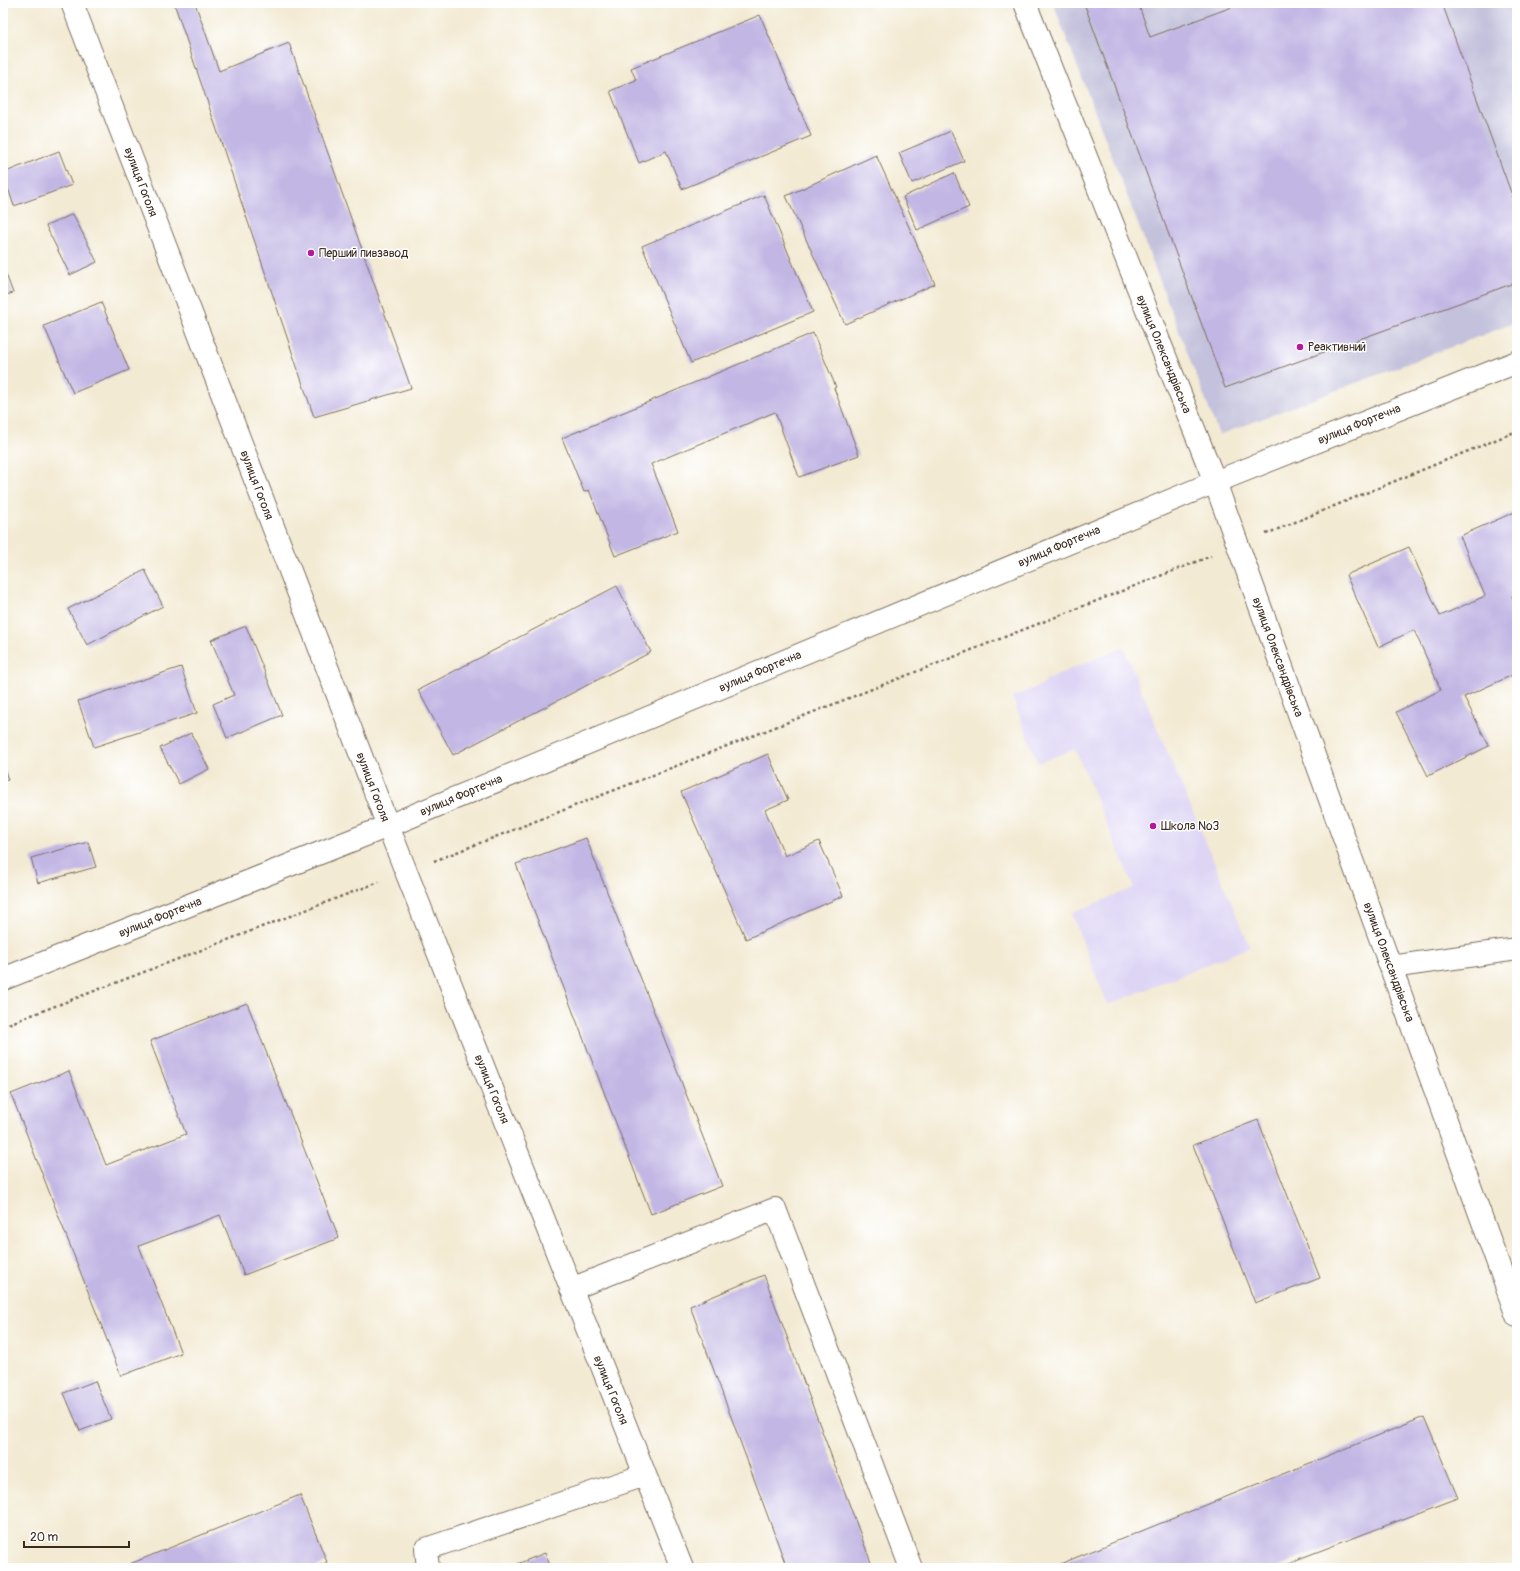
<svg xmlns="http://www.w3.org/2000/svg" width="1520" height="1571" font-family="Pangolin,sans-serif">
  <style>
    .built { fill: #ded5f5 }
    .industrial { fill: #c3c1db }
    .building { fill: #c2b7e4 }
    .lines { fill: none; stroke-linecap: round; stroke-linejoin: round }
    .minor-casing { stroke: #7b6d5d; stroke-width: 24 }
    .path { stroke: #7b6d5d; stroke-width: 2.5; stroke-dasharray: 3 3; stroke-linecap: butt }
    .minor { stroke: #fff; stroke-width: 22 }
    .poi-dot { fill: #b5179e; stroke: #fff; stroke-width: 1.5 }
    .labels { text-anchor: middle; stroke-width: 3; stroke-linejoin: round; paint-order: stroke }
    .street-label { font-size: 12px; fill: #3b2a1e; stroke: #fff }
    .poi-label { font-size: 12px; fill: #3b2a1e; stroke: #fff; text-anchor: start }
  </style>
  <rect width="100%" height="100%" fill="#fff"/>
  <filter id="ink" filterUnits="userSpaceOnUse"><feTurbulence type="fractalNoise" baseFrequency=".025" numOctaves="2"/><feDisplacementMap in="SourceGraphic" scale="8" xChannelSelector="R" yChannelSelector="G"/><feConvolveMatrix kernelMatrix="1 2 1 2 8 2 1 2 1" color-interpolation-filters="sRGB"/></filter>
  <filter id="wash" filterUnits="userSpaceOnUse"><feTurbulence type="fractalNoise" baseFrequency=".012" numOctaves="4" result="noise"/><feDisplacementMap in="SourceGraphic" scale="16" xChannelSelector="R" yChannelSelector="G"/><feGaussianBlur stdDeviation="0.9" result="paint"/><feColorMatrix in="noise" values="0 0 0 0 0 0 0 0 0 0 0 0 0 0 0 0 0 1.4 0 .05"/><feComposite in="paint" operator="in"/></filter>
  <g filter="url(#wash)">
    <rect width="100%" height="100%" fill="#f3ead3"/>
    <path class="built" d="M1123 647 1250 947 1108 1005 1071 913 1134 888 1075 749 1038 763 1012 697 1046 683 1045 680Z"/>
    <path class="industrial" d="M1053 3H1517V322L1219 435Z"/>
    <g id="blocks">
      <path class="building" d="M174 3H195L219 71 289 43 411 388 314 417Z
        M1084 3H1138L1150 37 1243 3H1442L1517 209V282L1225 388Z
        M760 15 811 136 682 189 666 151 639 163 610 91 636 80 631 68Z
        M951 131 964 161 912 183 899 153Z
        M59 151 72 185 14 206 3 173Z
        M876 155 935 284 845 324 786 196Z
        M954 173 969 207 917 230 903 197Z
        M764 195 813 312 691 363 642 246Z
        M73 214 97 262 70 275 46 226Z
        M3 266 13 293 3 296Z
        M101 302 129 370 73 393 44 326Z
        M813 333 836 387 834 388 859 455 799 477 775 412 651 464 678 531 615 556 589 490 584 492 562 438Z
        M1517 511V594L1512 596 1517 607V673L1464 697 1489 746 1428 776 1396 712 1441 690 1414 630 1378 647 1346 575 1409 547 1440 616 1485 596 1460 536Z
        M145 570 163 606 87 645 68 609Z
        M617 586 651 652 453 755 418 690Z
        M246 626 282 715 227 738 213 704 234 695 211 640Z
        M181 667 197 713 94 747 78 701Z
        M191 733 209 769 179 784 160 748Z
        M768 754 788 800 765 810 785 856 819 841 843 896 746 939 681 792Z
        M3 764 8 780 3 781Z
        M586 838 722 1186 651 1214 516 864Z
        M88 842 96 867 38 883 31 858Z
        M247 1003 339 1238 244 1275 220 1215 139 1246 181 1353 121 1376 11 1094 69 1071 106 1165 186 1134 150 1041Z
        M1258 1120 1320 1278 1255 1303 1193 1145Z
        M764 1275 873 1568H787L690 1306Z
        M95 1381 111 1419 80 1431 64 1393Z
        M1424 1417 1458 1498 1275 1568H1050Z
        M300 1495 327 1562 314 1568H120Z
        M545 1553 551 1568H507Z"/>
    </g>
  </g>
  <g filter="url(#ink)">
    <use href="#blocks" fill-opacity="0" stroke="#7b6d5d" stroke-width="1"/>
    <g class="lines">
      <defs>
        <path id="minor" d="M72 3 388 826 682 1568
          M1025 3 1215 482 1517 1316
          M1391 967 1517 949
          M3 979 388 826 1215 482 1517 362
          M571 1289 775 1209 911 1568
          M428 1568 426 1549 645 1475"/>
      </defs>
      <use href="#minor" class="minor-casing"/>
      <path class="path" d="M1266 534 1517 431
        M434 861 1211 556
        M3 1026 379 882"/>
      <use href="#minor" class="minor"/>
    </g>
  </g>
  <g class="poi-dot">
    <circle cx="311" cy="253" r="4"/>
    <circle cx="1300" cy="347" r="4"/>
    <circle cx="1153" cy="826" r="4"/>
  </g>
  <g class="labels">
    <g class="street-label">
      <text transform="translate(141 182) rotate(69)" y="4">вулиця Гоголя</text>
      <text transform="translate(1164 354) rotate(68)" y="4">вулиця Олександрівська</text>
      <text transform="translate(1359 424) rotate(-22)" y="4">вулиця Фортечна</text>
      <text transform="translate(257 485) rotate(69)" y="4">вулиця Гоголя</text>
      <text transform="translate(1059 546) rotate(-23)" y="4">вулиця Фортечна</text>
      <text transform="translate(1278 657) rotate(70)" y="4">вулиця Олександрівська</text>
      <text transform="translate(760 671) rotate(-23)" y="4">вулиця Фортечна</text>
      <text transform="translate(373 787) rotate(69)" y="4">вулиця Гоголя</text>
      <text transform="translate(461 795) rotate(-23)" y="4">вулиця Фортечна</text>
      <text transform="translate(160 917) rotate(-22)" y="4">вулиця Фортечна</text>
      <text transform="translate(1389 962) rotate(70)" y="4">вулиця Олександрівська</text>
      <text transform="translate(492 1089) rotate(68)" y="4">вулиця Гоголя</text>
      <text transform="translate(611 1390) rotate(68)" y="4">вулиця Гоголя</text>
    </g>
    <g class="poi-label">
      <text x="319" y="257">Перший пивзавод</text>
      <text x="1308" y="351">Реактивний</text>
      <text x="1161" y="830">Школа №3</text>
    </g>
  </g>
  <rect width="1520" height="1571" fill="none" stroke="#fff" stroke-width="16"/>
  <path d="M24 1541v6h105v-6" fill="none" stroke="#3b2a1e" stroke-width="2"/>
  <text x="30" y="1541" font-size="12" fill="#3b2a1e" stroke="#ffffff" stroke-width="3" paint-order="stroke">20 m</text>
</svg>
